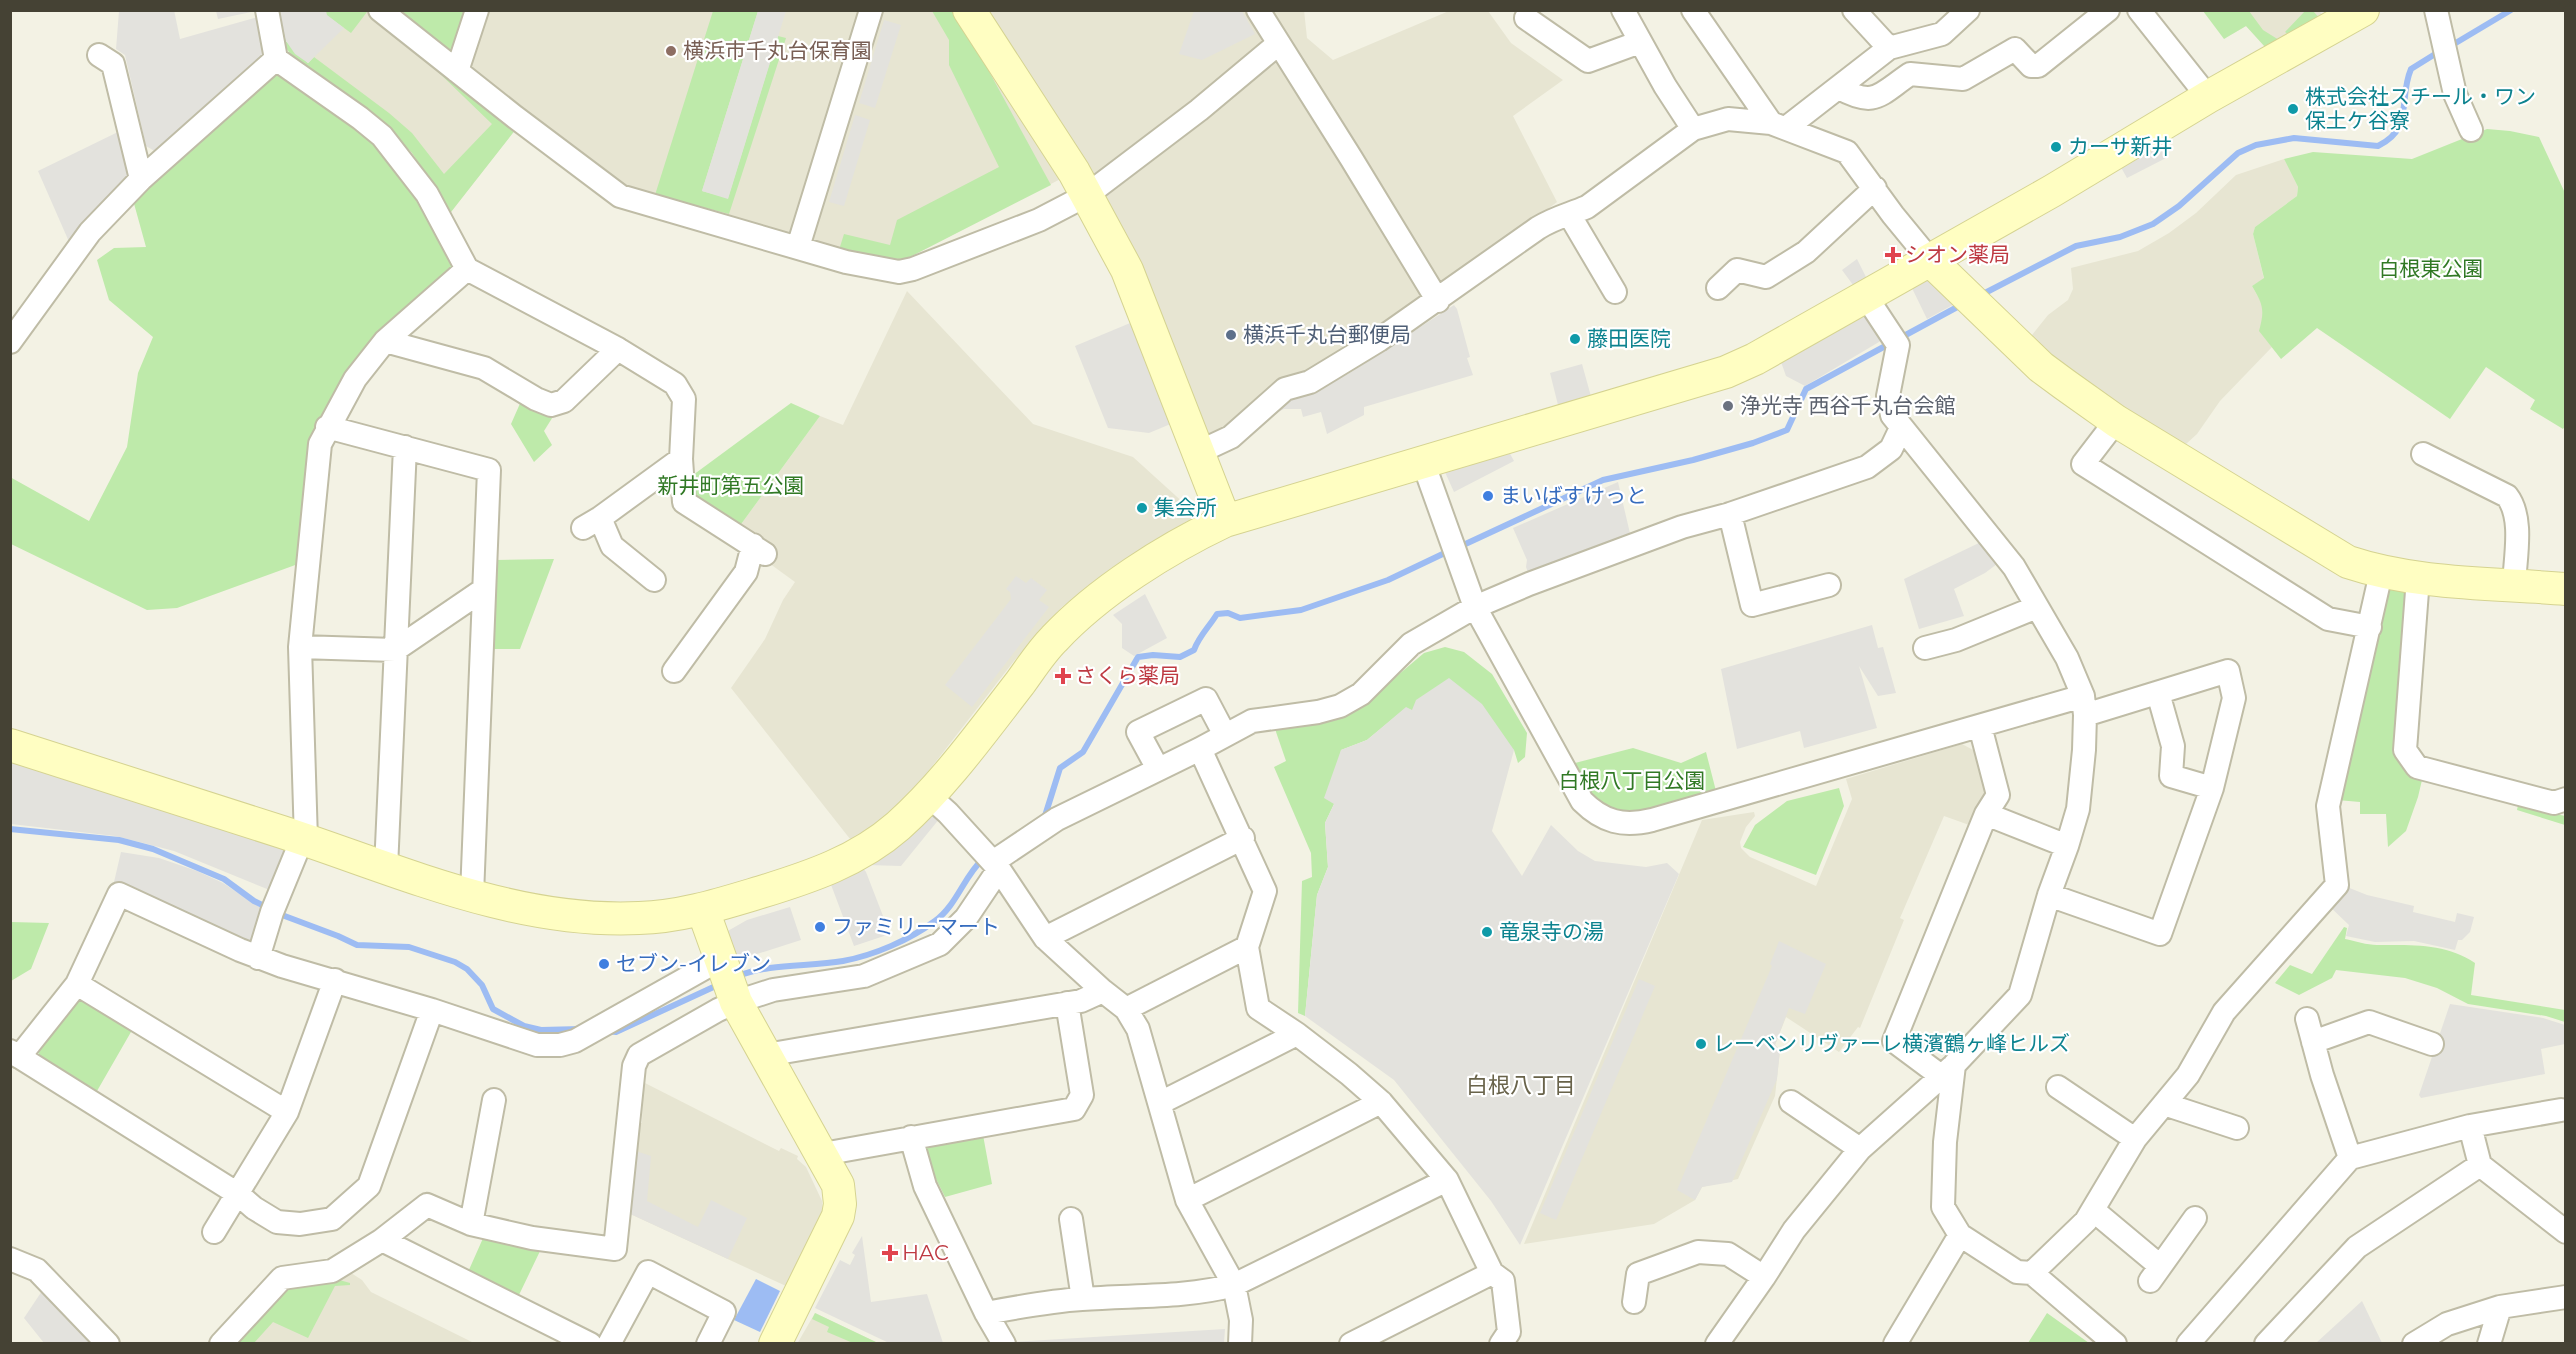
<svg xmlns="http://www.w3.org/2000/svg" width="2576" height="1354" font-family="Montserrat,'Noto Sans JP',sans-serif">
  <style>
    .residential { fill: #e7e5d2 }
    .green { fill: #beeaaa }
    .parking { fill: #e3e2dd }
    .water { fill: #9dbcf3 }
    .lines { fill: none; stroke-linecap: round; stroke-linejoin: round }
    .stream { stroke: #9dbcf3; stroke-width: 6 }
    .street-casing { stroke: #bfbca6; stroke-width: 26 }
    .secondary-casing { stroke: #d5d391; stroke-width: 34 }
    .street { stroke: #fff; stroke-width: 22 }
    .secondary { stroke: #fffec2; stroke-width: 32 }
    .education-dot { fill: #8d6e63; stroke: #fff; stroke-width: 2 }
    .culture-dot { fill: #0f9aa8; stroke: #fff; stroke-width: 2 }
    .health-dot { fill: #e0444e; stroke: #fff; stroke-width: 2 }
    .service-dot { fill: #5c6f8a; stroke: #fff; stroke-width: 2 }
    .worship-dot { fill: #6b7280; stroke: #fff; stroke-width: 2 }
    .shop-dot { fill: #3f7fe0; stroke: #fff; stroke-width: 2 }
    .labels { text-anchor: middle; stroke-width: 4.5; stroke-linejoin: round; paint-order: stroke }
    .education-label { font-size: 21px; fill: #785e54; stroke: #fff; text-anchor: start }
    .culture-label { font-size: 21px; fill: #0d838f; stroke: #fff; text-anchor: start }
    .health-label { font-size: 21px; fill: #be3a42; stroke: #fff; text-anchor: start }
    .park-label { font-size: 21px; fill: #317925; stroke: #fff }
    .service-label { font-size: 21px; fill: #4e5e75; stroke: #fff; text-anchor: start }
    .worship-label { font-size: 21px; fill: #5b616d; stroke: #fff; text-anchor: start }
    .shop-label { font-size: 21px; fill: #366cbe; stroke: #fff; text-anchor: start }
    .neighbourhood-label { font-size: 22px; fill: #69634a; stroke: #fff }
  </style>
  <rect width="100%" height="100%" fill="#f3f2e4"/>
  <path class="residential" d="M1304 10 1307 38 1333 60 1449 11H1488L1511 43 1563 80 1513 116 1557 202 1426 301 1321 368 1273 384 1232 428 1206 436 1074 172 906 259 871 258 623 190 525 117 451 212 412 153 390 130 335 91 275 11Z
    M2211 11H2319L2327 19 2266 48 2246 26 2232 34Z
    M2284 159 2298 187 2297 196 2255 227 2253 234 2264 279 2252 286 2262 304 2264 313 2260 331 2272 347 2220 401 2197 434 2186 444 2132 414 2032 341V335L2048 315 2068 300 2073 289 2071 268 2138 251 2169 233 2196 213 2236 175Z
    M907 291 1033 424 1133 457 1197 515 1111 568 1062 607 1014 661 906 800 854 844 731 688 765 639 783 600 795 582 762 558 739 527 820 416 843 425Z
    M1962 744 1975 751 1985 786 1984 798 1972 826 1944 816 1900 918 1904 920 1860 1028 1858 1027 1839 1052 1786 1017 1775 1045 1780 1050 1775 1096 1738 1179 1702 1187 1695 1200 1654 1224 1524 1244 1702 820 1754 812 1755 816 1746 827 1740 842 1741 848 1750 857 1816 886 1852 799 1846 779Z
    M643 1082 779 1151 781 1148 798 1156 797 1159 806 1167 822 1201 823 1216 786 1286 626 1212 636 1123H642Z
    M348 1271 362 1280 371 1292 474 1343 235 1344 283 1290 336 1279Z
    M815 1313 878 1343 797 1344Z"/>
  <path class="green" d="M275 11H279L286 41 308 63 314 57 389 113 412 133 444 174 492 124 434 68 439 64 516 129 451 212 412 153 390 130 292 57 283 43Z
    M326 11H364L367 12 351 33 326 15Z
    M390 11H464L453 50 445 53Z
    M713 11H758L702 191 728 198 778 36 786 38 729 214 655 195Z
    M932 11H956L1051 185 906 259 871 258 839 250 844 234 890 245 897 220 999 167 949 65V40Z
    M2203 11H2249L2263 30 2279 40 2266 48 2246 26 2224 39Z
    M2305 11H2313L2323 22 2295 39 2285 32Z
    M275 74 286 75 351 121 407 175 457 264 336 400 298 564 177 608 147 610 11 544 10 477 89 521 127 447 138 373 153 337 109 300 97 260 114 248 146 247 133 200 154 175 164 174Z
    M2487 129 2510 131 2539 137 2565 193V426L2563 429 2530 409 2535 400 2486 367 2450 419 2317 328 2281 359 2259 331C2265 309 2263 305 2252 286L2264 278 2253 234 2255 227 2297 196 2298 187 2284 159 2313 152 2412 159Z
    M522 399 554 415 544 431 552 445 534 462 511 424Z
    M791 403 820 416 739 527 688 498 689 478Z
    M554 559 520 649H490L495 560Z
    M2392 589 2404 590 2406 597 2395 742 2422 780 2418 797 2406 831 2388 847 2386 814H2360V802L2337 800 2384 594Z
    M1445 647 1464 652 1492 674 1527 733 1525 757 1518 763 1514 750 1406 708 1367 740 1341 750 1334 804 1325 823 1328 867 1317 895 1305 1016 1298 1013 1302 881 1312 877 1311 853 1274 767 1286 761 1275 729 1331 720 1359 708 1424 653Z
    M1633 748 1681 763 1706 752 1716 791C1683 800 1624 827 1597 799 1587 789 1581 775 1575 763Z
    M1839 788 1844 806 1816 875 1743 847 1755 825 1787 801Z
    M2518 805 2565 816V825L2517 810Z
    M11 922 49 923 31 969 11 981Z
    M2344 927 2347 928 2345 939C2355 941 2367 945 2377 945 2411 945 2446 943 2475 963L2471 995 2565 1010V1022L2546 1016 2468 1004 2437 988 2405 978 2336 970 2332 978 2299 995 2275 983 2290 965 2312 974Z
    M80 998 135 1025 97 1091 39 1055 37 1046Z
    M983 1135 992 1184 945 1197 922 1151 924 1143Z
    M484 1236 541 1249 518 1297 468 1272Z
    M336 1279 350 1283V1285L335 1286 308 1338 273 1322 254 1343 235 1344 283 1290Z
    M815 1313 878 1343H853L827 1332 829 1327 812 1319Z
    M2047 1313 2089 1343H2028Z"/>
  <path class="parking" d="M174 10 180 39 258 17 267 56 158 153 146 146 125 55 116 49 119 11Z
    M216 11V10L256 11 218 19Z
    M279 11H326L327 15 344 28 308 63 295 54 286 41Z
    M758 11H786L728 199 702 191Z
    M1194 11H1242L1255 34 1202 60 1179 54Z
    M884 20 901 25 875 108 859 103Z
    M855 115 870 120 844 206 829 202Z
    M122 130 135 176 70 244 38 171Z
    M2158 142 2166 158 2127 178 2118 162Z
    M1857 259 1868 281 1856 289 1842 270Z
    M1930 273 1960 301 1927 319 1910 284Z
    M1454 305 1457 309 1470 357 1467 358 1473 375 1364 407V415L1327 434 1321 412 1303 417 1301 409H1284L1274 414 1271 406 1283 396 1312 392 1348 374Z
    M1864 307 1884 339 1805 386 1786 376 1780 359Z
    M1135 321 1173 423 1149 433 1108 428 1075 346Z
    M1582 364 1592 400 1559 409 1550 373Z
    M1508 450 1514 461 1454 492 1444 470Z
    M1618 482 1632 542 1530 578 1526 567 1527 560 1513 528Z
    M1983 541 2001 561 1985 573 1954 589 1964 616 1919 629 1904 579Z
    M1016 576 1026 583 1031 578 1047 590 1039 600 1049 607 972 707 945 685 1011 599 1010 592 1006 589Z
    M1145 594 1167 638 1134 656 1122 648V624L1113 615Z
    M1872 625 1878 648 1883 647 1896 693 1878 696 1859 666 1877 728 1804 748 1800 731 1737 749 1721 669Z
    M1449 678 1482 704 1514 750 1492 831 1522 876 1551 825 1578 851 1595 861 1646 867 1667 863 1679 874 1520 1245 1491 1201 1394 1080 1305 1016 1317 895 1328 867 1325 823 1334 804 1324 798 1341 750 1367 740 1406 707 1412 710 1416 700Z
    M10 757 288 848 272 891 174 851 147 844 115 836 11 824Z
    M933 813 940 818 901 866 867 865Z
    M121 852 159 858 197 871 223 883 267 912 256 944 233 937 114 882Z
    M862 867 866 872 890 934 854 946 830 882Z
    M2347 887 2367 895 2414 906 2413 912 2455 922 2457 913 2474 917 2470 932 2462 940H2458L2455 950 2414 941 2375 942 2346 936 2349 925 2328 905Z
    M790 907 801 940 738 960 726 932 747 920Z
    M1779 941 1826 964 1805 1014 1789 1008 1775 1045 1780 1050 1777 1079 1732 1182 1702 1187 1695 1200 1677 1190 1772 966 1770 964Z
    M1639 979 1655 986 1556 1220 1540 1213Z
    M2450 1004 2543 1018 2565 1025V1044L2541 1049 2545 1074 2421 1098 2419 1095Z
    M633 1150 651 1156 647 1201 698 1227 711 1200 747 1218 728 1259 626 1212Z
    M862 1236 871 1302 927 1294 943 1343H889L815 1308 840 1260 850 1265 855 1255 852 1253Z
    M44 1288 99 1343H44L24 1318Z
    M2362 1301 2382 1343H2316Z
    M1225 1329 1224 1343 1011 1342Z"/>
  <path class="water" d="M756 1279 780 1291 760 1332 734 1320Z"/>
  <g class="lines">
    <path class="stream" d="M2449 47 2511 10
      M1981 295 2076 246 2120 237 2153 224 2179 206 2238 153 2256 145 2294 138 2378 146C2414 129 2398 99 2411 69L2440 51
      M1459 547 1603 480 1693 460 1753 443 1787 430 1806 389 1961 305
      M1044 819 1060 768 1083 752 1138 657 1153 655 1180 657 1194 650C1199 636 1209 627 1217 614L1228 613 1240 618 1301 610 1388 580 1449 551
      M10 829 119 840 153 849 224 879 254 901 282 915 338 936 357 945 409 947 455 962 467 969 482 985 493 1009 524 1026 541 1030 581 1029
      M738 976C770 963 809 967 843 961 875 955 909 940 935 921 957 905 964 876 983 859
      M606 1031 616 1032 720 984"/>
    <defs>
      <path id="street" d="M267 10 276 59 360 118 382 136 427 194 467 269 618 349 675 384 684 399 681 459 600 518 583 528
        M380 10 515 117 620 196 846 262 899 272 913 269 1039 220 1087 195 1199 110 1278 44
        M1258 10 1351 158 1438 301
        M1623 10 1665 86 1693 129
        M1693 10 1771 123
        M1854 10 1889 48
        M2139 10 2208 97
        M2436 10 2455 94 2471 130
        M1526 18 1588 61 1640 42
        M99 55 113 64 141 179
        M457 71 477 10
        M1839 88C1875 108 1879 95 1910 74L1963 79 2015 49 2031 66H2038L2108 10
        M1786 128 1889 48 1942 34 1968 10
        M1569 214 1615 292
        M798 247 871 10
        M1718 288 1737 270 1766 277 1806 252 1875 188
        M1865 295 1898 345 1888 396 1892 415 2014 567 2067 658 2083 696 2085 715 2084 750 2078 809 2067 846 2049 895 2020 995 1954 1065 1945 1142 1943 1207 1960 1235 2017 1272 2032 1273 2115 1344
        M385 341 484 368 536 399 551 405 564 401 618 349
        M10 342 90 232 141 179 276 59
        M2116 421 2083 464 2328 619 2370 627
        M327 427 489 470 472 895
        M1199 452 1231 437 1285 389 1310 382 1379 340 1538 228C1556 217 1568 215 1587 207L1693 129 1728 119 1771 123 1847 152 1893 215 1930 260
        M2423 454 2507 496C2524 518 2515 558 2514 585
        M681 459 684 502 765 554
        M1423 462 1475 607 1582 801C1603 822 1623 827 1652 820L2083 696
        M1730 514 1752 605 1829 585
        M600 518 612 546 654 580
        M2418 578 2405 750 2417 767 2554 803 2566 799
        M300 647 395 650 483 590
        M1925 648 1956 640 2037 607
        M674 671 746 572 753 545
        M2158 693 2173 746 2171 776 2212 788
        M1200 749 1265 891 1247 947 1258 1008 1297 1034 1349 1074 1381 1102 1447 1180 1492 1273 1503 1281 1509 1332 1501 1344
        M1158 769 1138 732 1206 699 1225 735
        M929 796 948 813 999 869 1045 938 1103 991 1126 1009 1138 1029 1187 1200 1234 1285 1241 1320 1240 1344
        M1986 814 2067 846
        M306 840 300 647 320 444 355 379 385 341 467 269
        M993 862 1057 819 1200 749 1252 721 1318 712 1340 706 1361 694 1411 644 1475 607 1529 584 1682 527 1730 514 1867 467 1891 449 1901 428
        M386 868 405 447
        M2049 895 2160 934 2212 788 2234 698 2228 671 2085 715
        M1045 938 1243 838
        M258 958 272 912 302 839
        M77 984 287 1112
        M1126 1009 1247 947
        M2307 1019 2322 1075 2350 1158
        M2313 1042 2369 1022 2432 1044
        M10 1051 238 1194 254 1208 277 1222 300 1224 332 1219 369 1186 432 1010
        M766 1055 1081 1001 1103 991
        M19 1057 77 984 119 894 240 950 282 966 432 1010 537 1045H560L575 1041 719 960
        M1941 1076 1894 1041 1986 814 1998 795 1980 726
        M2058 1087 2135 1139
        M1791 1102 1860 1149
        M1160 1103 1297 1034
        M2164 1104 2237 1128
        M2470 1126 2480 1165 2566 1232
        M911 1137 925 1186 986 1313 1004 1344
        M823 1154 1074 1109 1082 1095 1067 1003
        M1187 1200 1381 1102
        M2093 1210 2160 1266
        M1071 1219 1083 1299
        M471 1224 494 1100
        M214 1232 287 1112 335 980
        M382 1240 590 1344
        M10 1259 37 1270 108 1344
        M2032 1273 2086 1221 2135 1139 2188 1075 2224 1012 2337 885 2328 806 2381 573
        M2150 1281 2195 1218
        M1634 1302 1638 1274 1698 1252 1728 1254 1764 1277
        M986 1313C1018 1307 1050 1301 1082 1299 1133 1295 1185 1298 1234 1285L1447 1180
        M221 1344 282 1278 332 1271 382 1240 427 1205 471 1224 532 1238 615 1249 634 1066 639 1055 718 1010 736 1002 773 990 864 976 940 944 966 918 999 869
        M609 1344 648 1272 724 1312 708 1344
        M1351 1344 1492 1273
        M1717 1344 1764 1277 1794 1230 1860 1149 1952 1067
        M1895 1344 1960 1235
        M2188 1344 2350 1158 2470 1126 2561 1110
        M2266 1344 2357 1247 2480 1165
        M2414 1344 2447 1324 2500 1307 2566 1297
        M2489 1344 2500 1307"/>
      <path id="secondary" d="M969 10 1074 172 1127 270 1225 521
        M1930 260 2041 367 2064 384 2116 421 2348 562C2417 585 2493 583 2566 589
        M10 745C101 774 192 803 282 832 398 870 515 924 639 918 681 917 721 904 761 892 810 877 858 861 898 826 944 785 982 732 1020 683 1031 668 1041 652 1054 639 1099 591 1166 549 1225 521L1726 372 1755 359 2052 191 2208 97 2363 10
        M703 910 736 1002 838 1185 840 1204 838 1216 775 1344"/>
    </defs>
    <use href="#street" class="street-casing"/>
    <use href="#secondary" class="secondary-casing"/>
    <use href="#street" class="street"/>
    <use href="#secondary" class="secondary"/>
  </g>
  <circle class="education-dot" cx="671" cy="51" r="6"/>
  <g class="culture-dot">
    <circle cx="2293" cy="109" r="6"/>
    <circle cx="2056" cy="147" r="6"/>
    <circle cx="1575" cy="339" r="6"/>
    <circle cx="1142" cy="508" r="6"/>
    <circle cx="1487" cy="932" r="6"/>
    <circle cx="1701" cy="1044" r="6"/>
  </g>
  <g class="health-dot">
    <path d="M1890 246h6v6h6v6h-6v6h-6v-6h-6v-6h6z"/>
    <path d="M1060 667h6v6h6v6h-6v6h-6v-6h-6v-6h6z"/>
    <path d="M887 1244h6v6h6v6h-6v6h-6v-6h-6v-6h6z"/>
  </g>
  <circle class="service-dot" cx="1231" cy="335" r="6"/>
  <circle class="worship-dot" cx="1728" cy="406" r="6"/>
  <g class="shop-dot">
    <circle cx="1488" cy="496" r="6"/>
    <circle cx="820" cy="927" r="6"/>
    <circle cx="604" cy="964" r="6"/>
  </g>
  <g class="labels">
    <g class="education-label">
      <text x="683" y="58">横浜市千丸台保育園</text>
    </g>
    <g class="culture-label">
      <text x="2305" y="104">株式会社スチール・ワン<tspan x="2305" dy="24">保土ケ谷寮</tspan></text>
      <text x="2068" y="154">カーサ新井</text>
      <text x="1587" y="346">藤田医院</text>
      <text x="1154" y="515">集会所</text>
      <text x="1499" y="939">竜泉寺の湯</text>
      <text x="1713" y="1051">レーベンリヴァーレ横濱鶴ヶ峰ヒルズ</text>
    </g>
    <g class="health-label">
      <text x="1905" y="262">シオン薬局</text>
      <text x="1075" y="683">さくら薬局</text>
      <text x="902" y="1260">HAC</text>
    </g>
    <g class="park-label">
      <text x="2431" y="276">白根東公園</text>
      <text x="731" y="493">新井町第五公園</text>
      <text x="1632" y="788">白根八丁目公園</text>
    </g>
    <g class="service-label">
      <text x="1243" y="342">横浜千丸台郵便局</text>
    </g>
    <g class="worship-label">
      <text x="1740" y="413">浄光寺 西谷千丸台会館</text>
    </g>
    <g class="shop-label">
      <text x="1500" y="503">まいばすけっと</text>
      <text x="832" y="934">ファミリーマート</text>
      <text x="616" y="971">セブン-イレブン</text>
    </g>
    <g class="neighbourhood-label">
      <text x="1521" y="1093">白根八丁目</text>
    </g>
  </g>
  <rect width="2576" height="1354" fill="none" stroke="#454234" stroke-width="24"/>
</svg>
